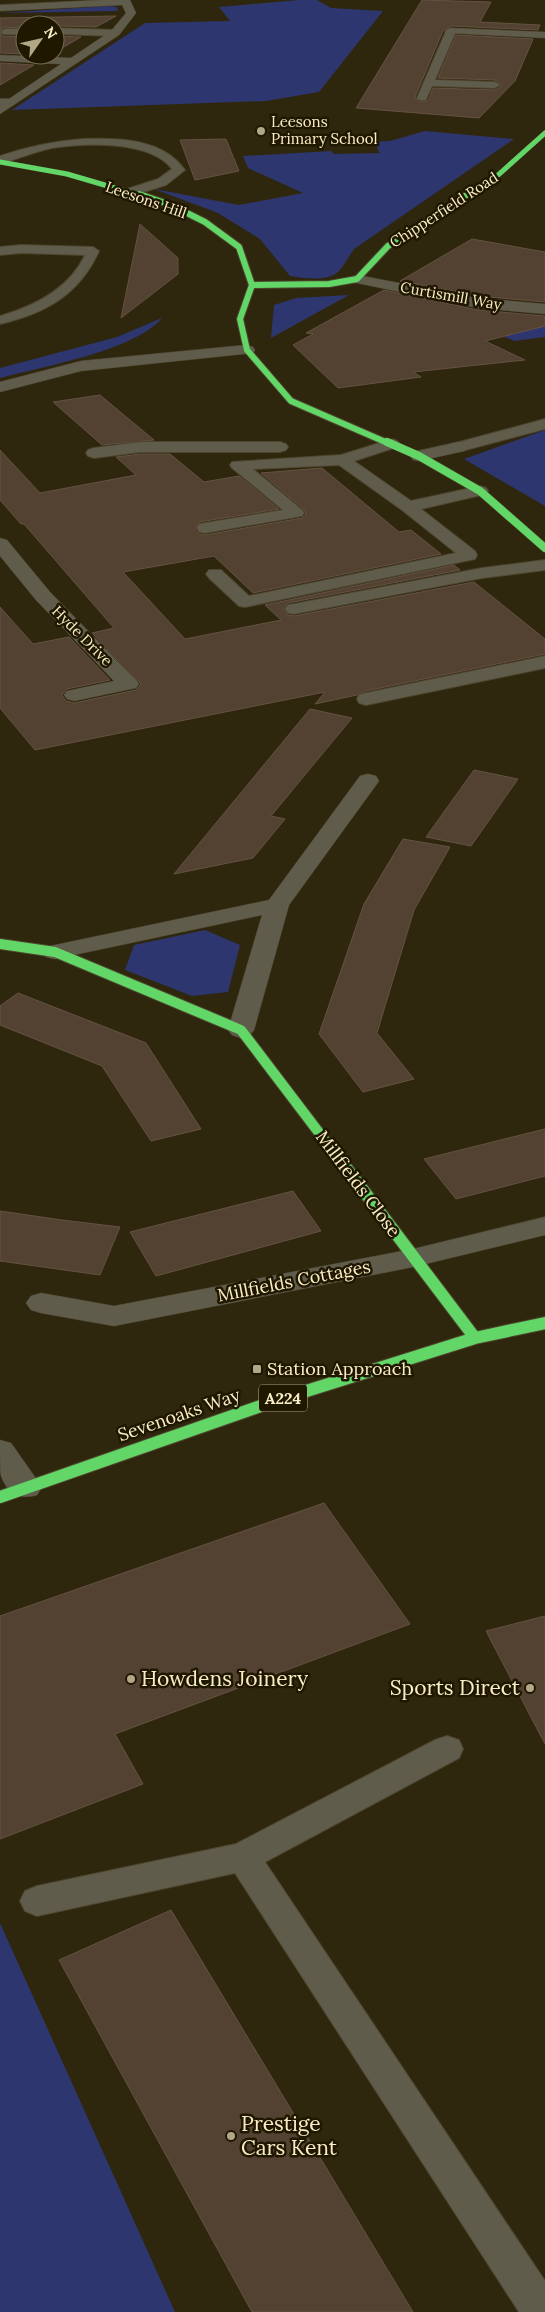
<svg xmlns="http://www.w3.org/2000/svg" width="545" height="2312" font-family="Lora,serif">
  <style>
    .green { fill: #2d366f }
    .building { fill: #534132; stroke: #655243 }
    .lines { fill: none; stroke-linecap: round; stroke-linejoin: round }
    .lane-casing { stroke: #4d452d; stroke-width: 2 }
    .street-casing { stroke: #4d452d; stroke-width: 1 }
    .fast-far4-casing { stroke: #4d452d; stroke-width: 5.5 }
    .fast-far3-casing { stroke: #4d452d; stroke-width: 8 }
    .fast-far2-casing { stroke: #4d452d; stroke-width: 9 }
    .fast-far1-casing { stroke: #4d452d; stroke-width: 12 }
    .fast-casing { stroke: #4d452d; stroke-width: 14 }
    .lane { fill: #605c4c; fill-rule: evenodd }
    .street { fill: #605c4c; fill-rule: evenodd }
    .fast-far4 { stroke: #63d668; stroke-width: 5 }
    .fast-far3 { stroke: #63d668; stroke-width: 6 }
    .fast-far2 { stroke: #63d668; stroke-width: 8 }
    .fast-far1 { stroke: #63d668; stroke-width: 10 }
    .fast { stroke: #63d668; stroke-width: 12 }
    .poi-dot { fill: #b2a885; stroke: #1f1700; stroke-width: 2 }
    .labels { text-anchor: middle; stroke-width: 5; stroke-linejoin: round; paint-order: stroke }
    .far-poi-label { font-size: 15px; fill: #f9edc5; stroke: #1f1700; text-anchor: start }
    .far-street-label { font-size: 15px; fill: #f9edc5; stroke: #1f1700 }
    .shield { fill: #1f1700; stroke: #b8ad8a; stroke-width: 1 }
    .shield-label { font-size: 16px; font-weight: bold; fill: #f9edc5 }
    .street-label { font-size: 18px; fill: #f9edc5; stroke: #1f1700 }
    .poi-label { font-size: 18px; fill: #f9edc5; stroke: #1f1700; text-anchor: start }
    .near-poi-label { font-size: 21px; fill: #f9edc5; stroke: #1f1700; text-anchor: start }
  </style>
  <rect width="100%" height="100%" fill="#2f270d"/>
  <path class="green" d="M299 0H317L331 8 383 11 319 92 266 101 12 110 145 23 230 21 219 7Z
    M108 6 117 7 118 11 0 13Z
    M425 131 514 139 354 249C349 256 344 266 338 272 326 282 304 278 290 276L260 239 218 213 154 189 239 205 303 193 248 168 243 156 331 151 334 154 380 153 374 142 390 141Z
    M349 295 271 338 274 305 296 298Z
    M438 306 490 313 545 316V337L514 341Z
    M162 318C136 350 42 367 0 378V368L117 337Z
    M545 430V506L464 459Z
    M205 930 240 945 228 992 192 996 125 970 134 945Z
    M0 1923 175 2312H0Z"/>
  <path class="building" d="M422 0 491 2 480 22 540 25 538 30 451 26 443 31 415 97 418 102 428 101 433 88 495 90 502 86 495 80 438 78 456 35 533 39 515 81 479 118 356 108Z
    M116 16 96 27 25 25V27L2 28 0 34 2 36 25 37V54L0 53V18Z
    M55 36 81 37 55 52Z
    M0 63 34 65 0 85Z
    M226 139 239 171 195 180 180 140Z
    M140 224 178 258V274L121 318Z
    M472 239 545 252V302L478 296 400 281Z
    M384 290 478 310 545 316V326L485 341 525 360 413 372 421 377 338 388 293 345 313 334 306 333Z
    M100 395 154 440 102 445 53 402Z
    M0 450 40 493 136 475 116 457 141 454H170L204 482 239 476 279 509 199 522 195 529 199 534 205 535 302 518 306 514 303 509 261 473 322 468 399 532 411 530 441 554 253 593 214 556 123 572 185 639 281 620 265 605 454 565 460 570 288 603 283 609 288 615 294 616 474 582 545 639V654L366 691 357 695 315 704 325 692 35 750 0 708V607L33 644 69 637 110 680 67 689 62 695 66 701 74 703 136 690 141 684 92 633 114 628 24 524H21L0 500Z
    M310 709 352 718 271 816 285 819 253 858 174 874Z
    M474 770 518 779 471 846 426 837Z
    M403 839 450 847 414 910 377 1033 414 1079 363 1092 319 1034 364 904Z
    M18 993 146 1043 201 1129 151 1141 102 1066 0 1025V1006Z
    M545 1129V1176L456 1199 424 1159Z
    M293 1191 321 1231 156 1276 130 1232Z
    M0 1211 62 1220 120 1227 100 1275 0 1261Z
    M324 1503 410 1624 115 1734 143 1784 0 1839V1616Z
    M545 1616V1744L486 1631Z
    M171 1910 413 2312H252L59 1960Z"/>
  <g class="lines">
    <defs>
      <path id="lane" d="M55 28 115 30 120 33 115 36 55 34Z
        M451 28 456 31 435 80 495 82 500 85 495 88 432 86 426 100H418L417 98 446 31Z
        M6 29H25V35L2 34V30Z
        M0 99H12L17 102 12 105H0Z
        M83 139C119 138 162 138 185 170L166 185 131 196 125 192 127 189 158 179 172 169C150 140 85 143 52 148 34 152 17 159 0 164V156C27 147 54 141 83 139Z
        M21 245 93 247 99 251C79 295 46 313 0 324V316C35 306 69 289 85 255L21 253 0 255V247Z
        M545 419V429L458 452 452 450 450 447 452 444Z
        M392 439 397 441 400 444 397 447 354 461 411 501 480 486 486 488 488 491 486 494 421 509 475 551 477 555 475 559 245 607 239 606 209 578 206 574 209 570H221L249 596 456 553 402 510 339 465 253 469 302 510 304 513 302 516 205 533 199 532 197 528 199 524 283 510 232 468 230 465 232 462 341 455Z
        M141 442H280L286 444 288 447 286 450 280 452H141L94 458 88 456 86 453 88 450 94 448Z
        M545 560V570L482 578 294 614 288 613 285 609 288 605 294 604 482 568Z
        M545 656V668L366 705 359 703 357 699 359 695 366 693Z
        M447 1736 459 1740 463 1749 459 1758 265 1862 545 2281V2312H519L235 1873 37 1916 25 1911 20 1901 25 1891 37 1886 236 1844 435 1740Z"/>
      <path id="street" d="M101 0H130L136 13 119 35 0 114V105L61 64 0 61V55L71 58 111 31 126 13 122 5 0 11V5Z
        M451 28 545 32V38L447 33 445 31Z
        M357 275 478 298 545 304V314L478 308 352 282 350 279Z
        M247 345 253 347 255 350 253 353 81 371 0 392V382L81 361Z
        M458 442 464 443 467 447 464 451 419 461 413 460 410 456 413 452Z
        M0 538 7 540 50 592 136 680 139 684 136 688 74 701 67 699 64 695 67 691 114 681 36 600 0 556Z
        M368 774 376 776 379 781 289 905 254 1030 250 1035 241 1038 232 1035 228 1030 262 915 55 959 46 957 43 952 46 947 55 945 269 900 360 776Z
        M545 1217V1235L413 1267 114 1326 41 1313 31 1310 26 1303 31 1296 41 1293 114 1306 413 1249Z
        M0 1440 11 1443 42 1487 37 1495C19 1500 8 1494 1 1476 0 1467 0 1450 0 1440Z"/>
      <path id="fast-far4" d="M0 162 67 174 142 196
        M466 196 497 176 545 133"/>
      <path id="fast-far3" d="M139 194 171 205 205 222 239 247 252 285 240 319 247 350 291 401 390 444
        M252 285 329 284 357 279 388 246 468 194"/>
      <path id="fast-far2" d="M387 442 419 456 480 491 545 548"/>
      <path id="fast-far1" d="M0 944 55 952 241 1030 339 1159"/>
      <path id="fast" d="M338 1157 475 1338
        M0 1497 281 1399 475 1338 545 1323"/>
    </defs>
    <use href="#lane" class="lane-casing"/>
    <use href="#street" class="street-casing"/>
    <use href="#fast-far4" class="fast-far4-casing"/>
    <use href="#fast-far3" class="fast-far3-casing"/>
    <use href="#fast-far2" class="fast-far2-casing"/>
    <use href="#fast-far1" class="fast-far1-casing"/>
    <use href="#fast" class="fast-casing"/>
    <use href="#lane" class="lane"/>
    <use href="#street" class="street"/>
    <use href="#fast-far4" class="fast-far4"/>
    <use href="#fast-far3" class="fast-far3"/>
    <use href="#fast-far2" class="fast-far2"/>
    <use href="#fast-far1" class="fast-far1"/>
    <use href="#fast" class="fast"/>
  </g>
  <g class="poi-dot">
    <circle cx="261" cy="131" r="5"/>
    <rect x="252" y="1364" width="10" height="10" rx="2.5"/>
    <circle cx="131" cy="1679" r="5"/>
    <circle cx="530" cy="1688" r="5"/>
    <circle cx="231" cy="2136" r="5"/>
  </g>
  <g class="labels">
    <g class="far-poi-label">
      <text x="271" y="127">Leesons<tspan x="271" dy="17">Primary School</tspan></text>
    </g>
    <g class="far-street-label">
      <text transform="translate(146 200) rotate(19)" y="5">Leesons Hill</text>
      <text transform="translate(444 210) rotate(-33)" y="5">Chipperfield Road</text>
      <text transform="translate(451 296) rotate(10)" y="5">Curtismill Way</text>
      <text transform="translate(82 636) rotate(45)" y="5">Hyde Drive</text>
    </g>
    <rect class="shield" x="259" y="1384.5" width="48" height="27" rx="4"/>
    <g class="shield-label">
      <text x="283" y="1404">A224</text>
    </g>
    <g class="street-label">
      <text transform="translate(358 1184) rotate(53)" y="6">Millfields Close</text>
      <text transform="translate(294 1281) rotate(-11)" y="6">Millfields Cottages</text>
      <text transform="translate(179 1415) rotate(-19)" y="6">Sevenoaks Way</text>
    </g>
    <g class="poi-label">
      <text x="267" y="1375">Station Approach</text>
    </g>
    <g class="near-poi-label">
      <text x="141" y="1686">Howdens Joinery</text>
      <text x="520" y="1695" text-anchor="end">Sports Direct</text>
      <text x="241" y="2131">Prestige<tspan x="241" dy="24">Cars Kent</tspan></text>
    </g>
  </g>
  <g transform="translate(40 40) rotate(56)"><circle r="24" fill="#1f1700" stroke="#766d4f"/>
  <path d="M0-4L9 19L0 12L-9 19Z" fill="#b2a885"/>
  <text y="-8" font-size="14" font-weight="bold" text-anchor="middle" fill="#f9edc5">N</text>
  </g>
</svg>
